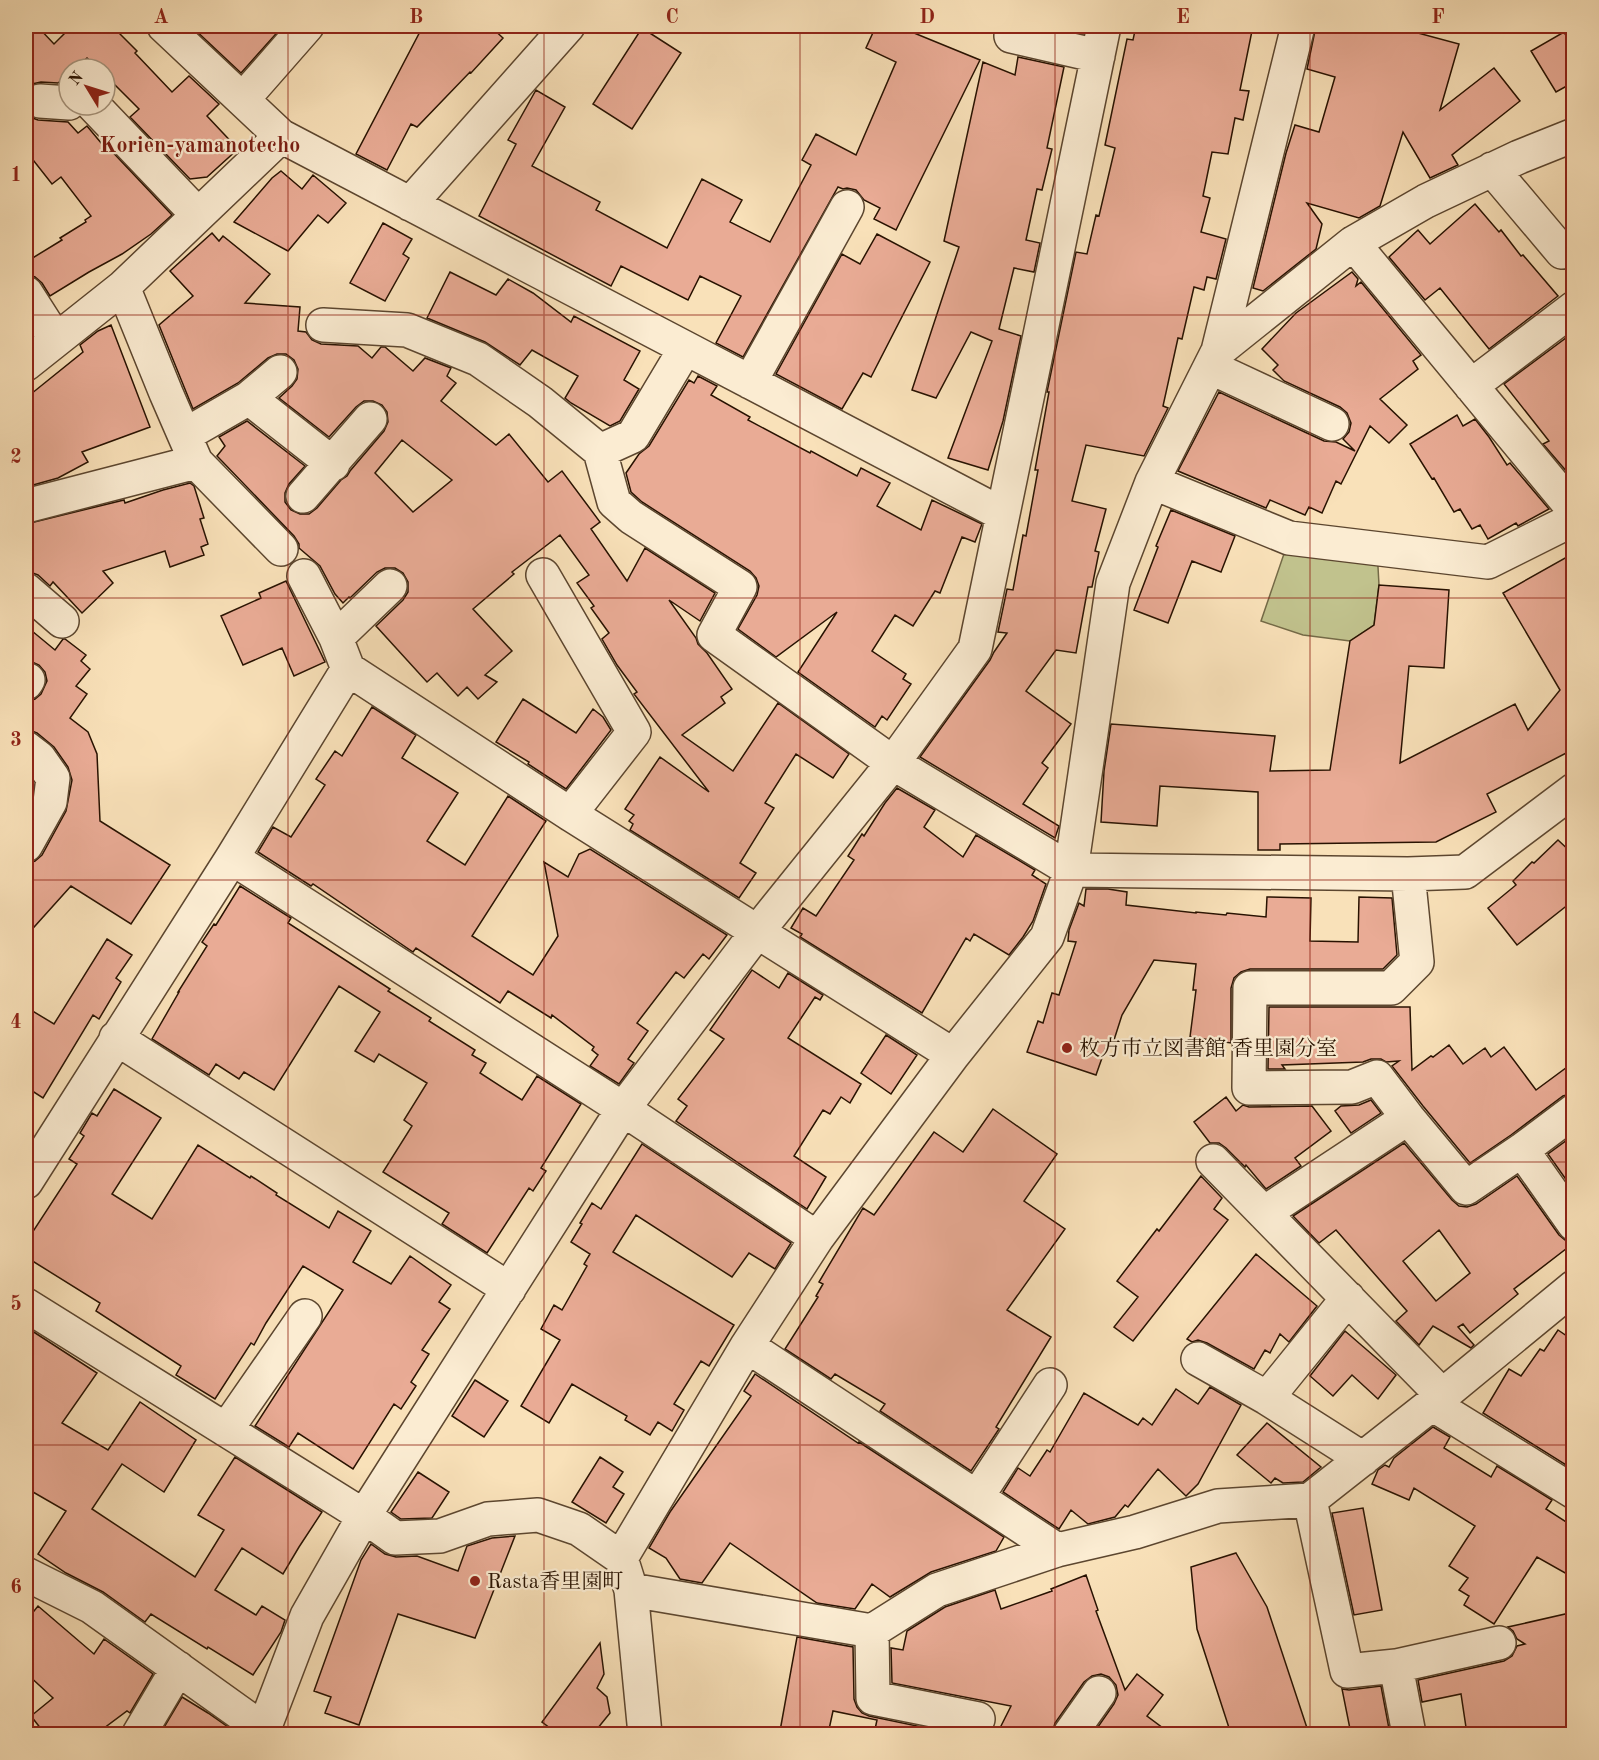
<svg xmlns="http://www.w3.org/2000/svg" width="1599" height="1760" font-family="'Old Standard TT','Noto Serif JP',serif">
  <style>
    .green { fill: #c1c28d; stroke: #746a47; stroke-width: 1.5 }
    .building { fill: #e9ab95; stroke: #281201; stroke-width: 1.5; fill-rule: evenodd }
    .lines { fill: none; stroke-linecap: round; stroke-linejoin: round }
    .minor-casing { stroke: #5c462f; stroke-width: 36 }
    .minor { stroke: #fbecd2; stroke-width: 33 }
    .grid { fill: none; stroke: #8f2418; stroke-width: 1.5; stroke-opacity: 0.55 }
    .poi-dot { fill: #8f2418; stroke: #fbecd2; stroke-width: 2 }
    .labels { text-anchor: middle; stroke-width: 4.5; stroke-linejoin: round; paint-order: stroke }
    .poi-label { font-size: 21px; fill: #281201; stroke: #fbecd2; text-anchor: start }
    .neighbourhood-label { font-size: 22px; font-weight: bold; fill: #7a1f14; stroke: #fbecd2 }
    .neatline { fill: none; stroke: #8f2418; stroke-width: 2 }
    .grid-label { font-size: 20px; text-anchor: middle; font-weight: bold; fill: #8f2418 }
  </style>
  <rect width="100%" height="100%" fill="#f9e1b9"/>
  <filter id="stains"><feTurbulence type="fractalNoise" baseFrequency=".00333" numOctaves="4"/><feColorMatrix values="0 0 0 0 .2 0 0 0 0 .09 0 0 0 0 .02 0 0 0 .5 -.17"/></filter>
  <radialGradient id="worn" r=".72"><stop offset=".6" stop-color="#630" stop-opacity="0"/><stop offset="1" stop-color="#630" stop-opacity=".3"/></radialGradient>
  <path class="green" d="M1287 545 1377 549 1379 585 1374 625 1350 641 1303 635 1261 621Z"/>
  <path class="building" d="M26 26H37L54 44 72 26H112L137 51 135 53 172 92 189 76 219 104 207 116 238 149 207 177 190 179 130 117 139 109 105 75V69H99L87 58 75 69H69V74L58 83 41 82 32 84 26 90Z
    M191 26H283L241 73Z
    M423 26H490L503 38 471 73 470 72 417 127 411 124 387 170 356 154Z
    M876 26H897L980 60 896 230 874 219 880 208 864 200 856 190 847 188 843 189 838 187 743 357 716 343 741 296 700 276 688 300 621 266 611 286 479 216 516 144 508 140 536 90 565 107 532 166 600 202 596 210 667 248 702 179 742 200 730 222 770 242 811 165 802 160 816 134 856 155 896 62 866 48Z
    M1136 26H1253L1240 90 1249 91 1243 120 1235 118 1228 154 1212 152 1203 196 1210 198 1201 232 1226 239 1216 279 1207 277 1204 290 1194 287 1182 339 1178 338 1163 406 1168 408 1144 456 1086 445 1072 501 1106 509 1095 551 1099 552 1092 587H1088L1076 653 1056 650 1026 691 1071 724 1042 763 1048 768 1023 804 1059 826 1055 838 920 757 990 660 994 652 1007 633 998 632 1007 589 1013 590 1023 535 1026 536 1038 470H1035L1049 392H1047L1076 252 1087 254 1096 215 1099 216 1115 148 1105 145 1127 39 1133 40Z
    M1316 26H1392L1459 44 1440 110 1494 68 1520 101 1452 155 1458 165 1430 178 1403 132 1380 206 1359 218 1307 203 1322 224 1316 249 1263 291 1253 288 1286 153 1295 125 1319 132 1335 77 1307 69Z
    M642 28 681 53 632 129 593 104Z
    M1564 32 1574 49V82L1556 92 1531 51Z
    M1018 57 1064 67 1047 148 1052 149 1042 190 1037 189 1026 240 1040 243 1034 272 1014 268 999 329 1021 336 1003 421 988 470 948 458 992 341 971 332 936 398 912 390 959 247 944 241 983 62 1015 75Z
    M26 112 30 117 38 120 68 122 78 133 87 126 102 144 104 143 172 215 151 234 122 254 89 272 50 296 42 283 35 277 26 274V262L62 240 60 238 86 222 85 220 91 216 61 177 52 184 26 151Z
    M281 171 302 189 313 175 346 203 328 223 318 215 288 251 234 222 272 178Z
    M1475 204 1499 232 1501 230 1521 256 1523 255 1558 296 1489 349 1440 288 1425 300 1389 257 1418 230 1430 244Z
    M383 223 412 239 403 254 409 258 385 301 350 283Z
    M212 233 219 241 223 236 270 274 245 303 300 307 298 331 306 332 312 340 321 344 358 346 372 358 381 347H385L413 371 425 358 451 368 447 376 456 383 441 401 496 445 509 434 548 482 562 471 600 522 591 529 627 581 645 548 715 593 700 621 669 600 696 638 698 644 707 653 732 689 721 697 725 703 682 735 733 771 778 703 849 754 833 778 796 754 765 803 774 808 740 863 756 873 739 898 630 830 633 824 629 821 634 815 625 809 660 757 709 792 634 694 637 692 617 665 602 639 609 633 591 608 594 606 577 583 589 575 560 535 512 572 514 574 473 609 512 651 485 675 497 682 478 699 467 687 458 696 437 673 427 682 376 626 403 600 408 592V582L403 573 395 568H385L377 572 350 598 349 597 343 603 335 594 320 566 299 548V544L294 536 217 456 225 446 219 437 247 421 305 466 289 484 285 493V502L291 510 300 514H309L317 508 341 480 347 476 350 471 384 431 388 422 387 412 382 405 373 401H364L356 407 329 437 279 398 292 386 297 379 298 369 294 360 286 354H277L268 358 238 383 193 409 159 325 193 296 170 271ZM402 440 452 480 413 512 375 473Z
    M877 234 930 262 871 377 863 373 842 409 776 374 842 254 860 264Z
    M450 272 496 295 508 279 533 293 571 322 574 316 640 351 624 380 639 389 620 421 610 426 571 403 565 398 578 376 532 350 520 365 485 342 427 318Z
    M1352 272 1358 279 1356 286 1361 282 1421 355 1413 361 1418 369 1380 399 1407 425 1389 443 1370 426 1341 484 1336 481 1322 513 1309 507 1305 515 1270 500 1266 508 1178 471 1219 392 1324 441 1336 442 1355 451 1343 439 1349 432 1351 423 1347 413 1340 407 1284 381 1273 370 1278 365 1262 349 1296 313Z
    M111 325 150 427 82 452 88 462 58 478 26 487V398L83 352 80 345 98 331Z
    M1574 332V480L1543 444 1549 441 1504 384Z
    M698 376 717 386 711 395 750 417 748 420 810 453 811 451 857 476 861 468 890 483 877 506 921 530 932 500 982 524 975 542 962 537 940 593 935 591 913 626 895 615 872 651 906 674 903 679 911 684 887 720 882 716 875 727 798 672 837 612 776 657 738 629 757 595 759 586 756 578 750 571 642 502 631 492 626 473 639 454 649 446 689 380 694 383Z
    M1457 415 1463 426 1475 419 1489 437 1507 465 1510 463 1549 509 1518 526 1516 523 1488 539 1480 525 1472 529 1460 509 1454 512 1434 478 1432 479 1410 444Z
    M190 483 194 486 204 518 200 519 208 544 201 547 204 555 170 567 165 551 103 571 113 583 82 613 53 582 50 586 38 575 30 572H26V524L124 500 125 503 163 490Z
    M1171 510 1235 536 1221 572 1192 561 1168 623 1134 610 1158 547 1156 546Z
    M1574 553V749L1487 794 1496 812 1436 842 1280 844V850H1258V792L1160 786 1157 826 1101 822 1104 771 1111 724 1275 736 1270 771 1330 770 1350 641 1374 625 1379 585 1449 590 1444 668 1409 666 1400 763 1515 704 1528 730 1560 690 1503 593Z
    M286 581 325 662 294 676 282 648 243 665 221 616 261 598 259 593Z
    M26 626 55 650 63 639H65L86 655 81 661 90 669 76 686 87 694 70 718 88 732 97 754 100 821 170 865 131 924 71 886 26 936V864L35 861 42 855 66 811 72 780 68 767 54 747 37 733 26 729V702L35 699 41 694 47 681 45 672 39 665 30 661 26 662Z
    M523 699 576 733 593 709 603 717 611 730 566 789 528 764 529 762 496 742Z
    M372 707 416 735 402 758 458 793 427 841 465 865 508 796 546 821 472 936 533 975 558 936 544 862 568 877 579 854 590 849 727 935 709 959 703 954 684 978 676 972 637 1023 648 1031 628 1059 634 1063 619 1084 590 1066 598 1055 592 1050 594 1047 552 1015 551 1018 508 991 500 1003 416 948 413 952 313 884 311 886 258 852 273 827 291 837 325 785 316 779 335 751 342 756Z
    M897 788 935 810 924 827 963 857 976 835 1035 870 1032 875 1046 884 1033 921 1023 937 1009 955 974 934 970 941 966 938 922 1013 800 937 802 934 791 928 803 908 816 916 854 860 848 856 862 834 864 836 885 803Z
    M1558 840 1574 855V900L1517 945 1488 908 1516 885 1513 881 1532 862 1534 863Z
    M240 886 291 918 288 923 390 989 388 991 431 1018 429 1021 475 1050 472 1055 486 1063 480 1073 522 1100 537 1076 581 1104 541 1168 546 1171 533 1191 529 1188 487 1253 442 1224 449 1213 383 1172 412 1126 404 1120 427 1083 379 1054 374 1062 355 1051 380 1012 339 986 274 1090 244 1072 239 1079 216 1064 209 1075 152 1039 179 992H178L207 946 202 942 214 924 216 925Z
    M1086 889H1108L1127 892 1126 905 1196 913V912L1226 915 1227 913 1266 917 1267 897 1311 898 1310 941 1358 942 1359 897 1392 898 1397 955 1383 969H1250L1241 972 1234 978 1231 988V1043L1190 1037 1196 990H1193L1196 964 1154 960 1122 1015 1114 1040 1109 1038 1096 1075 1027 1052 1038 1021 1043 1023 1052 993 1059 995 1076 942 1068 941 1069 930 1079 903 1084 906Z
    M107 939 132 955 116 978 121 982 99 1019 93 1015 43 1098 26 1087V1007L54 1024Z
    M752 970 779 988 788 973 823 995 820 1000 815 997 788 1038 861 1084 850 1103 841 1097 830 1114 823 1110 794 1156 826 1177 807 1209 676 1121 687 1106 678 1099 724 1039 710 1030Z
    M1269 1007H1410L1412 1070 1431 1056 1433 1057 1449 1045 1463 1064 1485 1048 1491 1057 1504 1047 1536 1090 1574 1062V1093L1563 1096 1511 1135 1470 1163 1423 1106 1392 1066 1399 1061 1386 1062 1381 1059H1371L1363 1062 1282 1065 1285 1069H1268Z
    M886 1035 917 1055 891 1094 861 1073Z
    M114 1089 161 1118 112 1194 152 1219 198 1145 250 1178 251 1176 277 1193 276 1195 329 1228 338 1211 371 1231 353 1262 391 1284 410 1256 451 1285 439 1302 450 1309 422 1350 429 1354 411 1382 416 1386 401 1409 394 1404 353 1469 298 1433 289 1447 255 1426 343 1290 303 1266 266 1323 254 1345 251 1343 215 1399 176 1375 181 1366 96 1311 100 1303 26 1257V1224L34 1230 77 1164 69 1159 84 1136 80 1133 92 1113 97 1116Z
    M1226 1097 1236 1111 1243 1105 1249 1107 1312 1106 1331 1131 1295 1158 1301 1166 1266 1189 1246 1165 1245 1167 1226 1148 1219 1143H1210L1194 1122Z
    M1371 1100 1381 1113 1351 1133 1335 1111 1341 1106 1359 1105Z
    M993 1109 1057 1154 1024 1201 1065 1229 1007 1310 1051 1337 996 1427 999 1429 971 1471 880 1411 885 1404 835 1374 831 1379 785 1349 818 1297 816 1296 823 1284 819 1282 863 1208 874 1215 934 1132 963 1152Z
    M1574 1135V1187L1572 1188 1548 1154Z
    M1404 1143 1452 1200 1459 1206 1467 1207 1476 1204 1517 1176 1559 1235 1571 1245 1514 1289 1518 1294 1470 1333 1463 1324 1458 1327 1474 1345 1471 1348 1433 1326 1419 1345 1396 1321 1407 1311 1336 1230 1319 1243 1293 1216ZM1439 1230 1470 1273 1436 1301 1403 1261Z
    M642 1144 791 1243 775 1269 749 1253 732 1277 636 1215 613 1252 734 1325 709 1366 701 1361 674 1404 684 1410 672 1431 658 1422 650 1435 625 1420 627 1416 572 1384 549 1423 521 1406 560 1340 541 1329 554 1305 562 1310 587 1266 584 1264 590 1254 571 1242 582 1224 580 1223 592 1203 601 1209Z
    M1201 1176 1222 1198 1214 1209 1228 1220 1133 1341 1114 1327 1138 1297 1117 1281 1157 1229 1159 1231Z
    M1256 1254 1317 1306 1289 1342 1280 1334 1270 1353 1265 1350 1254 1369 1207 1343 1198 1340 1192 1342 1187 1339Z
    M26 1327 97 1373 62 1423 108 1450 140 1402 196 1440 164 1492 122 1464 92 1509 195 1577 224 1530 198 1515 235 1457 322 1512 299 1547 283 1574 242 1548 215 1590 256 1615 262 1606 285 1620 281 1632 253 1675 208 1647 207 1649 151 1614 145 1622 103 1592 66 1573 38 1554 66 1511 26 1488Z
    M1558 1330 1574 1341V1470L1483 1413 1509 1369 1521 1376 1540 1349 1544 1351Z
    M1345 1331 1396 1375 1378 1399 1352 1375 1333 1396 1310 1376Z
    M755 1374 858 1443 859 1442 1004 1537 996 1551 931 1572 890 1597 872 1584 855 1609 817 1603 730 1543 702 1583 680 1579 666 1558 649 1548 670 1512 751 1396 744 1391Z
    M475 1380 508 1401 484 1437 452 1416Z
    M1210 1387 1241 1405 1198 1484 1186 1496 1158 1469 1128 1507 1125 1505 1115 1517 1088 1524 1071 1510 1059 1529 1003 1492 1018 1468 1030 1476 1047 1450 1050 1452 1084 1393 1138 1425 1143 1418 1152 1425 1176 1389 1198 1404Z
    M1267 1423 1321 1467 1303 1482 1283 1483 1275 1478 1271 1483 1237 1455Z
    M1433 1427 1450 1437 1444 1448 1491 1477 1497 1466 1552 1500 1546 1509 1574 1527V1578L1537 1557 1494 1624 1464 1605 1469 1596 1459 1590 1468 1578 1449 1566 1475 1526 1414 1488 1409 1500 1372 1484 1378 1470 1385 1465 1389 1467 1394 1458Z
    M600 1457 623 1472 613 1487 624 1494 606 1523 572 1502Z
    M418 1472 449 1492 432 1518 401 1519 391 1512Z
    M1363 1508 1382 1610 1354 1615 1332 1513Z
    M515 1536 475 1638 398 1614 359 1725 325 1713 331 1697 314 1691 361 1560 371 1544 385 1554 396 1557 417 1556 458 1571 467 1546 492 1538Z
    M1236 1553 1267 1607 1309 1734H1231L1197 1629 1191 1567Z
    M1086 1575 1098 1610 1096 1611 1125 1690 1137 1674 1163 1695 1147 1716 1171 1734H1093L1114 1704 1118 1695 1116 1685 1109 1677 1101 1674 1092 1676 1084 1682 1055 1723 1052 1734H997L1011 1706 892 1683 891 1648 903 1650 907 1631 945 1607 995 1590 1001 1609 1052 1591 1051 1589Z
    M38 1606 94 1654 104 1639 153 1674 130 1713 127 1711 96 1734H45L31 1716 53 1698 26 1673V1621Z
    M1574 1612V1734H1467L1461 1694 1422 1702 1418 1680 1504 1661 1512 1656 1517 1646 1525 1644 1517 1639 1513 1631 1508 1627Z
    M797 1637 853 1647 854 1699 857 1707 862 1713 869 1716 946 1732V1734H874L877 1720 833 1711 828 1734H798L780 1731Z
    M600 1643 604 1674 597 1688 607 1697 610 1713 593 1734H558L542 1722Z
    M1381 1686 1390 1734H1351L1342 1689 1349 1690Z
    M182 1697 208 1713 238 1734H160Z"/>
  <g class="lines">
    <defs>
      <path id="minor" d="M164 26 281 136 1002 514
        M1011 36 1098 56
        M243 99 307 26
        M40 101 69 103
        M93 105 198 215
        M1492 169 1562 252
        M410 204 568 26
        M1353 243 1574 510
        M123 287 166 393 196 462 281 549
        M26 293 56 340
        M323 325 407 330 478 359 540 402 600 451 614 502 631 517 740 587 714 635 893 763 1071 870 1408 874 1465 872 1574 790
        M1218 351 1298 26
        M26 364 123 287 281 136
        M1210 367 1332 424
        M750 382 847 207
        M1471 386 1574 308
        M249 398 333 464
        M185 435 249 398 280 372
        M600 451 633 436 685 349
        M1152 482 1289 538 1488 562 1574 519
        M303 496 370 419
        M26 506 196 462
        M543 575 634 732 570 814
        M304 576 336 638 348 669
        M26 590 62 621
        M336 638 390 586
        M26 683 28 680
        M26 748 39 758 53 778 50 802 26 845
        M232 858 623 1109 817 1238
        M1408 874 1417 962 1391 988H1250L1249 1088 1352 1087 1377 1077 1408 1118 1466 1188 1522 1150 1574 1111
        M116 1038 509 1289
        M1522 1150 1574 1224
        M1213 1161 1442 1395
        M26 1182 232 858 348 669 570 814 953 1055
        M1264 1213 1408 1118
        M26 1305 364 1516 395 1538 440 1536 488 1519 538 1515 579 1529 621 1558 631 1590 645 1734
        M747 1346 1057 1550
        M1198 1359 1267 1398 1363 1459
        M1267 1398 1348 1298
        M1432 1404 1574 1492
        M226 1430 305 1316
        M977 1497 1050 1385
        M1310 1500 1432 1404 1574 1287
        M621 1558 747 1346 817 1238 953 1055 1047 937 1071 870 1113 583 1152 482 1218 351 1353 243 1426 201 1519 157 1574 135
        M26 1574 92 1607 264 1730
        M631 1590 872 1631 873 1698 978 1719 971 1734
        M872 1631 937 1590 1057 1550 1135 1532 1218 1506 1310 1500 1347 1671 1396 1666 1409 1734
        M1396 1666 1499 1643
        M139 1734 178 1668
        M262 1734 307 1616 364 1516 623 1109 757 932 893 763 975 649 1104 26
        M1070 1734 1099 1693"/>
    </defs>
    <use href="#minor" class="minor-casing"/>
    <use href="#minor" class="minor"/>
  </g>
  <path class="grid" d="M288 26V1734M544 26V1734M800 26V1734M1055 26V1734M1310 26V1734M26 315H1574M26 598H1574M26 880H1574M26 1162H1574M26 1445H1574"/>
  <g class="poi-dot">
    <circle cx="1067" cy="1048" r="6"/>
    <circle cx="475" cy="1581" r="6"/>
  </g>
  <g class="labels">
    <g class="poi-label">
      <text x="1079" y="1055">枚方市立図書館 香里園分室</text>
      <text x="487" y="1588">Rasta香里園町</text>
    </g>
    <g class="neighbourhood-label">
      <text x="200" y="152">Korien-yamanotecho</text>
    </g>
  </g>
  <rect width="1599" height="1760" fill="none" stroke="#f9e1b9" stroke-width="66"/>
  <g transform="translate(87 87) rotate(308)"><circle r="28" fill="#fbecd2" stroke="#a7957e" stroke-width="1.5"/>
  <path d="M0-4.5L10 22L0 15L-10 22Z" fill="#8f2418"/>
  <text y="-9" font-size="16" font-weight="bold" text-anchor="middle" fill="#281201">N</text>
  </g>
  <rect x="33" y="33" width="1533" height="1694" class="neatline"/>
  <g class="grid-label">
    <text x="161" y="23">A</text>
    <text x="416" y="23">B</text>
    <text x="672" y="23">C</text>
    <text x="927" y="23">D</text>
    <text x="1183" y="23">E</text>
    <text x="1438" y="23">F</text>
    <text x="16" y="181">1</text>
    <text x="16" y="463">2</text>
    <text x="16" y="746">3</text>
    <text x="16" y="1028">4</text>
    <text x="16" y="1310">5</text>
    <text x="16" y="1593">6</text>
  </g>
  <rect width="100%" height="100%" filter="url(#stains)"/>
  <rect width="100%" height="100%" fill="url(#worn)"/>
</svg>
